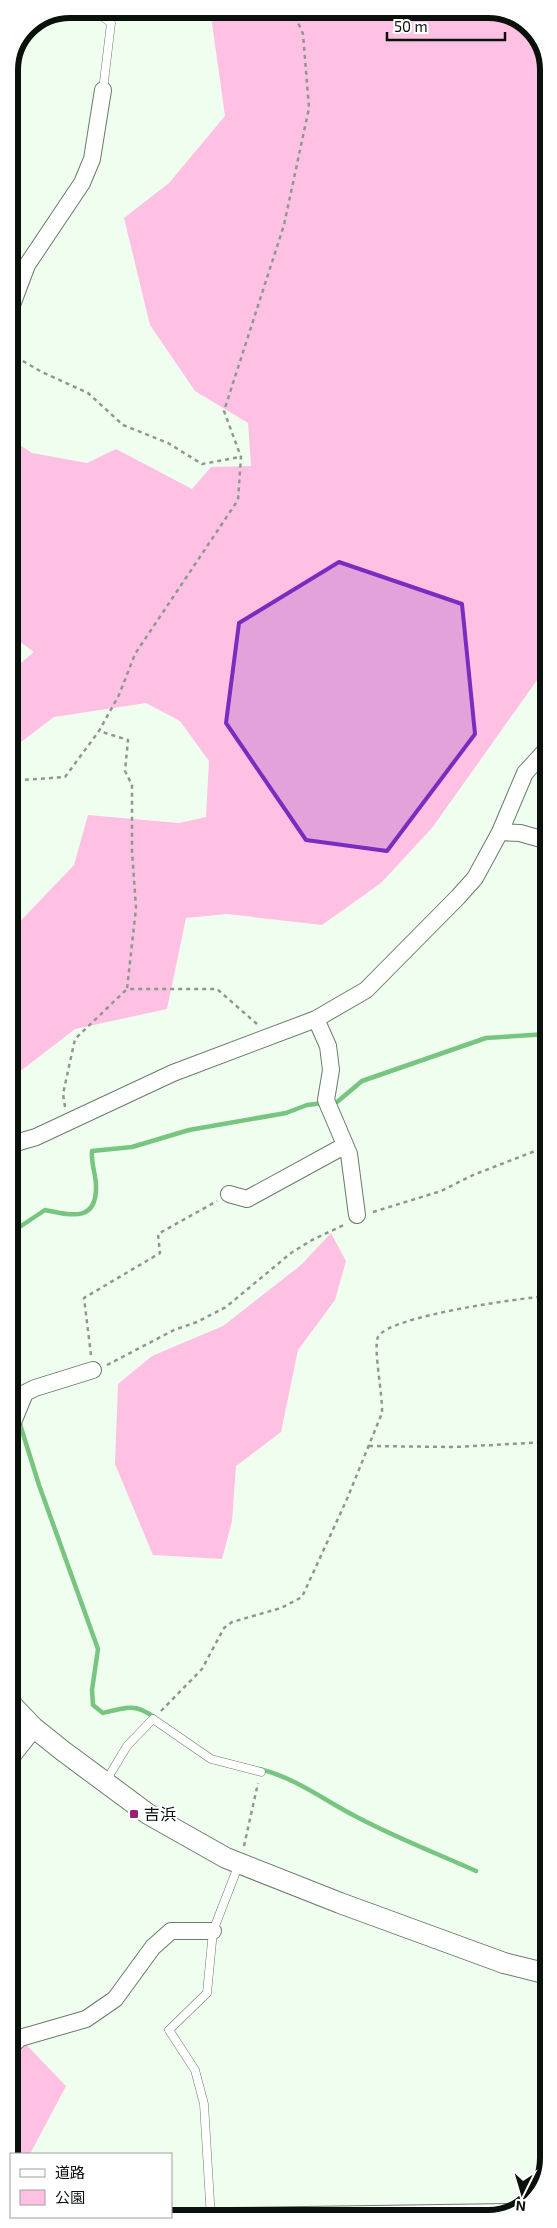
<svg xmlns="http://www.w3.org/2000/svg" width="557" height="2228" font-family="'Exo 2','Noto Sans JP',sans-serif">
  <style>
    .green { fill: #fec0e3 }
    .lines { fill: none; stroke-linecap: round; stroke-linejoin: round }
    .stream { stroke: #77c580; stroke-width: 4.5 }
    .service-casing { stroke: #6a7b6b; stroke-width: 9 }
    .minor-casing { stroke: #6a7b6b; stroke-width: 18 }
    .tertiary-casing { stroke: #6a7b6b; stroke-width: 22 }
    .path { stroke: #8e998e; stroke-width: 2.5; stroke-dasharray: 4 4; stroke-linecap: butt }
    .service { stroke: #fff; stroke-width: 8 }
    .minor { stroke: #fff; stroke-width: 16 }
    .tertiary { stroke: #fff; stroke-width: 20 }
    .marked { fill: #7b2cbf; fill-opacity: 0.2; stroke: #7b2cbf; stroke-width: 4; stroke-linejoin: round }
    .poi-dot { fill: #9c1f76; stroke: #fff; stroke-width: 2 }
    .labels { text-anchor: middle; stroke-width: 4; stroke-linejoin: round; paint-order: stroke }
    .poi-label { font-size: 16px; fill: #0a100a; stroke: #fff; text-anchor: start }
    .rim { fill: none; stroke: #0a100a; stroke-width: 6 }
  </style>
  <rect width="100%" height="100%" fill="#effeef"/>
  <path class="green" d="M210 9H495L528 24 547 58V666L432 828 381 883 322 925 227 914 186 918 167 1009 75 1029 9 1080V933L74 865 88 815 179 823 206 817 209 761 180 721 146 703 54 717 9 751V668H15L34 652 9 634V438L32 453 87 463 116 449 192 489 211 467 251 466 248 423 195 391 150 325 124 218 169 183 225 116Z
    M37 22 14 72 9 77V69L27 26Z
    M331 1233 346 1261 335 1300 298 1350 281 1432 236 1466 232 1521 222 1559 153 1555 115 1464 118 1384 152 1356 223 1326 301 1265Z
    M16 2034 66 2086 30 2154H11V2172L10 2037Z"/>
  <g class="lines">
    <path class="stream" d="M332 1103 337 1102 362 1081 486 1038 548 1034
      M9 1238 18 1228 45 1210C70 1215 97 1223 96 1186 96 1174 91 1165 92 1151L132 1147 189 1130 286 1113 307 1105 324 1103
      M9 1373 16 1401
      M19 1421 39 1485 98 1649 92 1690 93 1705 103 1713C125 1707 137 1703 155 1718
      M259 1769C294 1777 324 1800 355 1816 394 1837 436 1853 476 1871"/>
    <defs>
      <path id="service" d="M92 9 111 23 103 90
        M106 1781 127 1746 153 1719 211 1759 261 1772
        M211 2219 204 2104 195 2070 169 2030 207 1993 213 1931 239 1864"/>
      <path id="minor" d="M9 313 27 265 82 183 92 159 103 90
        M500 832 520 833 548 841
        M316 1019 328 1046 331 1070 326 1100 349 1154 357 1215
        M9 1145 36 1137 173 1073 316 1019 366 990 458 897 475 878 500 832 525 773 547 749
        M9 1154 12 1180 9 1183
        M229 1194 247 1199 344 1146
        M9 1432 25 1393 35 1388 93 1370
        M10 2047 20 2038 86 2019 115 1999 153 1947 171 1931H213
        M218 2219 230 2216 510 2212"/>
      <path id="tertiary" d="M10 1703 33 1727 63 1751 148 1814 226 1858 340 1903 504 1963 548 1974
        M10 1756 33 1727"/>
    </defs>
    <use href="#service" class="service-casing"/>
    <use href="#minor" class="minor-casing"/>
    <use href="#tertiary" class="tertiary-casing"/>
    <path class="path" d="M9 353 42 372 88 393 123 425 168 443 202 464 240 457
      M9 781 65 777 99 731
      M257 1024 217 989H127L136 908 132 851V785L125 771 128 740 99 731 119 695 135 654 238 500 241 457 224 411 284 225 309 108 303 34 292 9
      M65 1107 63 1094 75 1039 127 989
      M373 1212 441 1191 473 1175 548 1146
      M91 1355 84 1298 160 1253 158 1234 217 1201
      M107 1365 174 1330 197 1322 226 1307 291 1253 312 1240 346 1224
      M369 1446 454 1447 548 1442
      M161 1711 202 1669 224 1628 232 1622 281 1608 302 1597 347 1499 382 1413C383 1396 373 1348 378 1337 388 1316 522 1298 548 1296
      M244 1846 258 1783"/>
    <use href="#service" class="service"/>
    <use href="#minor" class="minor"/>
    <use href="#tertiary" class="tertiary"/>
  </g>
  <path class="marked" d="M339 562 462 604 475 734 387 851 306 840 226 723 239 623Z"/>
  <rect class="poi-dot" x="129" y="1809" width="10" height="10" rx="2.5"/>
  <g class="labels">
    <g class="poi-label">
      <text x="144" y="1820">吉浜</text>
    </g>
  </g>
  <path d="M0 0H557V2228H0ZM70 18H488A52 52 0 0 1 540 70V2158A52 52 0 0 1 488 2210H70A52 52 0 0 1 18 2158V70A52 52 0 0 1 70 18Z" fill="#fff" fill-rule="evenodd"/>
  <path class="rim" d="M70 18H488A52 52 0 0 1 540 70V2158A52 52 0 0 1 488 2210H70A52 52 0 0 1 18 2158V70A52 52 0 0 1 70 18Z"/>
  <rect x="10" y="2153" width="162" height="65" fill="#ffffff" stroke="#9d9f9d"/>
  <rect x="20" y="2169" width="25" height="8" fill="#ffffff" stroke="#9d9f9d"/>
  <text x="55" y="2178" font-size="15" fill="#0a100a">道路</text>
  <rect x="20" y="2190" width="25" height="15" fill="#fec0e3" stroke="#9d9f9d"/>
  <text x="55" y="2203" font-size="15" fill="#0a100a">公園</text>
  <g transform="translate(522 2193) rotate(185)" stroke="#ffffff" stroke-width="4" paint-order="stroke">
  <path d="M0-4L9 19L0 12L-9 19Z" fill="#0a100a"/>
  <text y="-8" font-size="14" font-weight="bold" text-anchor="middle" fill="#0a100a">N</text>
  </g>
  <path d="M387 32v8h118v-8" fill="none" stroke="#0a100a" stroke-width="2.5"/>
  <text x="394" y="32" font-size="15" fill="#0a100a" stroke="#ffffff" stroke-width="4" paint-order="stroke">50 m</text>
</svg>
